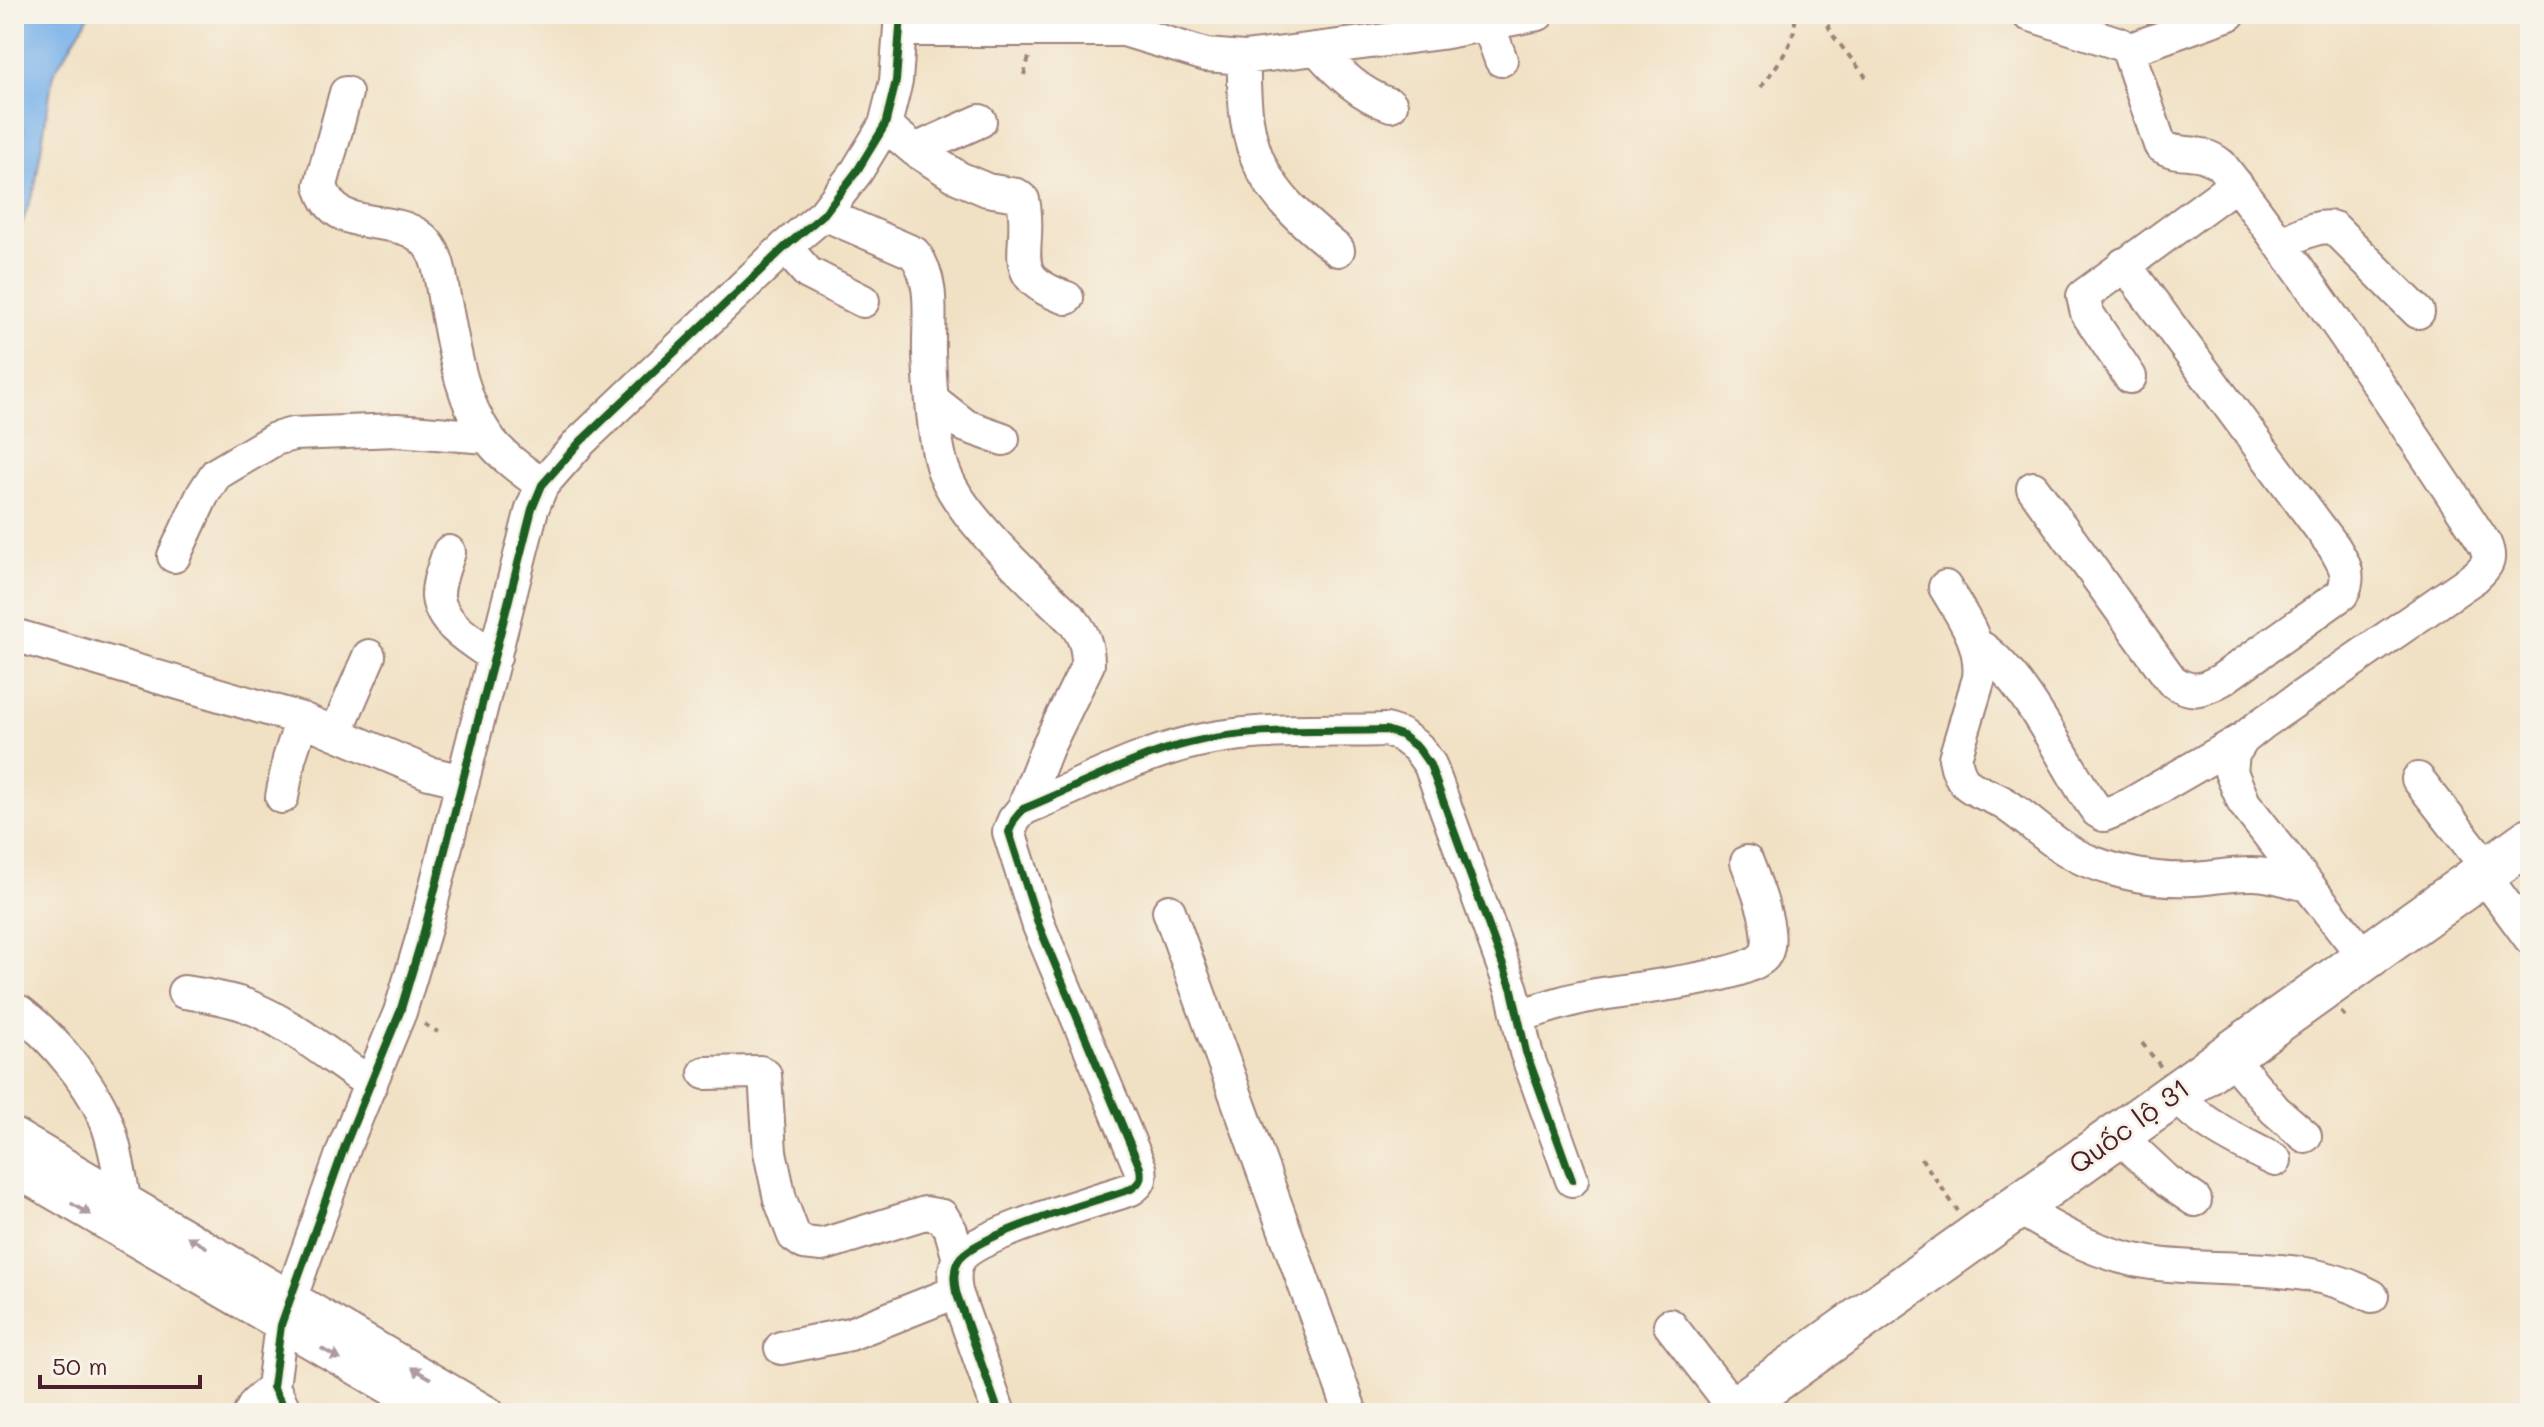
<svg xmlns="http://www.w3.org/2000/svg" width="2544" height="1427" font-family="Mali,sans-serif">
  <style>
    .water { fill: #7ab3ea; stroke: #62698a; stroke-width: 2 }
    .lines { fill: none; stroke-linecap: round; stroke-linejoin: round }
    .minor-casing { stroke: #9e8078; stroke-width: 36 }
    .highway-casing { stroke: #9e8078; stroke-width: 48 }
    .path { stroke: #9e8078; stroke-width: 4; stroke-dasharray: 6 6; stroke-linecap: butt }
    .minor { stroke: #fff; stroke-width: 32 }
    .highway { stroke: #fff; stroke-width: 44 }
    .cycleway-casing { stroke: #f7f3e8; stroke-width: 13 }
    .cycleway { stroke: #1b5e20; stroke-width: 8 }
    .oneway { fill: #ae9aa0 }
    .labels { text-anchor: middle; stroke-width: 6; stroke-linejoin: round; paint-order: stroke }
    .street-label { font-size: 28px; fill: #4a1f2b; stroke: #f7f3e8 }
  </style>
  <rect width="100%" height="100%" fill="#f7f3e8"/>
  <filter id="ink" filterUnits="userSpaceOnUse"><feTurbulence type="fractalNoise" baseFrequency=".0125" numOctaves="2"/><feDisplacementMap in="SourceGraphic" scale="16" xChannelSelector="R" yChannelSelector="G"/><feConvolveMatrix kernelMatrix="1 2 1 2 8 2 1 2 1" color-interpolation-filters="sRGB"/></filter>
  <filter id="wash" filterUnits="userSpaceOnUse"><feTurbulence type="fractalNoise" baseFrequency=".006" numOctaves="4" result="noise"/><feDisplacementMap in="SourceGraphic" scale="32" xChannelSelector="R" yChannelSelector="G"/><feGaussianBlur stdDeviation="1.8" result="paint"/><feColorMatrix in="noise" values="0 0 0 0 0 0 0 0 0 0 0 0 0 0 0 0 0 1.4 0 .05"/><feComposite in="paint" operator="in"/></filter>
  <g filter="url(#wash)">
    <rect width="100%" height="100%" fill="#f1e1c4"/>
    <path class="water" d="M14 14H90L53 74 35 187 14 246Z"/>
  </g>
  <g filter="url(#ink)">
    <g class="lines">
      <defs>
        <path id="minor" d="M2028 14 2120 44 2128 50 2160 145C2179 159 2198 146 2221 165 2315 286 2400 416 2485 544 2492 560 2487 566 2475 577L2263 723 2243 739 2233 754 2231 772 2244 803 2365 958
          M1488 24 1501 60
          M900 30H1124L1206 55 1244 58 1441 33 1538 14
          M1318 50C1339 74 1361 95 1391 105
          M2128 50 2229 14
          M1244 58C1242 156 1262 190 1338 250
          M346 93 321 185C334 239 399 209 427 243 440 258 441 283 445 302 454 347 460 397 487 436 501 456 523 471 542 485
          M885 125 915 150 959 178 987 190 1017 195 1023 200C1034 250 1001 276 1067 298
          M915 150 980 121
          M824 214 914 253C936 281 928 319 929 353 930 382 934 449 945 474 963 520 1037 585 1073 621 1084 635 1088 646 1088 664L1047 748 1023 809
          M2280 244C2296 237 2316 224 2334 228L2418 312
          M785 247 808 273 863 301
          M2130 377 2087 313 2083 296 2236 184
          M934 401 966 426 1003 439
          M2033 488 2172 681C2192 694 2201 691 2221 680L2342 594C2352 575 2344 564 2334 547L2124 264
          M449 552C445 565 437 583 438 597 441 625 475 643 495 657
          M174 556 203 494 216 474 275 439 293 434 397 430 488 437
          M1945 587C1962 616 1983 643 1979 678L1955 758C1961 794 1980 788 2005 804 2034 823 2058 850 2091 862 2123 874 2158 881 2193 879 2213 878 2233 873 2254 874 2271 874 2290 881 2307 885
          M14 635 302 719 429 773 463 781
          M1977 645C2018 668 2060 754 2086 795L2097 811 2104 815 2129 805 2243 739
          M336 733 369 656
          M2418 779 2489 870
          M282 797 289 759 302 719
          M2483 874 2530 938
          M1169 911 1351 1413
          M184 992C205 995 225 998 245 1005 290 1022 330 1057 371 1084
          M20 1012C53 1038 94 1086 108 1126 116 1149 120 1175 124 1199
          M1519 1016C1542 1009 1566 1000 1590 996 1624 989 1745 979 1764 956 1779 939 1754 881 1747 862
          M2229 1055 2275 1110 2305 1136
          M705 1073 760 1072 765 1075 770 1152 780 1199 794 1236 804 1243 822 1245 925 1213 942 1216 951 1231 959 1259
          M2174 1094C2203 1125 2237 1141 2275 1160
          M14 1135 488 1413
          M2118 1135 2167 1181 2195 1200
          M14 1170 433 1413
          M2017 1207C2059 1233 2100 1256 2151 1263 2225 1274 2304 1259 2372 1296
          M1670 1325 1735 1409
          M781 1348 850 1334 956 1292
          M250 1413 255 1404 273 1387
          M286 1413 273 1387 281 1325 346 1143 400 1012 424 932 532 509 542 485 580 442 785 247 824 214 857 171 885 125 896 81 901 14
          M999 1413 956 1292C954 1281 953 1271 958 1261 971 1235 1100 1200 1131 1189 1140 1183 1142 1179 1140 1168L1039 926 1009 832 1014 820 1023 809C1078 787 1132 757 1189 743 1254 727 1320 732 1386 730L1401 735 1418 748 1430 765 1512 990 1526 1052 1572 1180"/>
        <path id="highway" d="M1729 1413 2530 840"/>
      </defs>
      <use href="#minor" class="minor-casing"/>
      <use href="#highway" class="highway-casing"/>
      <path class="path" d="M1822 14 1834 37 1866 77
        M1024 75 1029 57
        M1761 87C1777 64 1797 44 1795 14
        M2341 1012 2349 1021
        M424 1024 438 1032
        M2142 1043 2161 1067
        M1921 1158 1958 1211"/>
      <use href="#minor" class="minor"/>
      <use href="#highway" class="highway"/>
      <defs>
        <path id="cycleway" d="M286 1413 273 1387 281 1325 346 1143 400 1012 424 932 532 509 542 485 580 442 785 247 824 214 857 171 885 125 896 81 901 14
          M999 1413 956 1292C954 1281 953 1271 958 1261 971 1235 1100 1200 1131 1189 1140 1183 1142 1179 1140 1168L1039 926 1009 832 1014 820 1023 809C1078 787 1132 757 1189 743 1254 727 1320 732 1386 730L1401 735 1418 748 1430 765 1512 990 1526 1052 1572 1180"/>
      </defs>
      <use href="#cycleway" class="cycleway-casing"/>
      <use href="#cycleway" class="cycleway"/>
    </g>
    <defs><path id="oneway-solid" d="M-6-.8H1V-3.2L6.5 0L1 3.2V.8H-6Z" transform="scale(2)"/></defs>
    <g class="oneway">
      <use href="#oneway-solid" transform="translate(81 1209) rotate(30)"/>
      <use href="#oneway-solid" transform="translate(197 1242) rotate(-150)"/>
      <use href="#oneway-solid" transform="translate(331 1354) rotate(30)"/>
      <use href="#oneway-solid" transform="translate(421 1373) rotate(-150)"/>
    </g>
  </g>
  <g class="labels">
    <g class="street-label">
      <text transform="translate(2129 1126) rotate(-36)" y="10">Quốc lộ 31</text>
    </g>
  </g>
  <rect width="2544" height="1427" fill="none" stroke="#f7f3e8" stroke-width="48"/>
  <path d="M40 1375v12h160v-12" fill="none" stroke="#4a1f2b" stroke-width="4"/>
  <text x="52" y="1375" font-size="24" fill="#4a1f2b" stroke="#f7f3e8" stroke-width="6" paint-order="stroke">50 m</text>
</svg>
